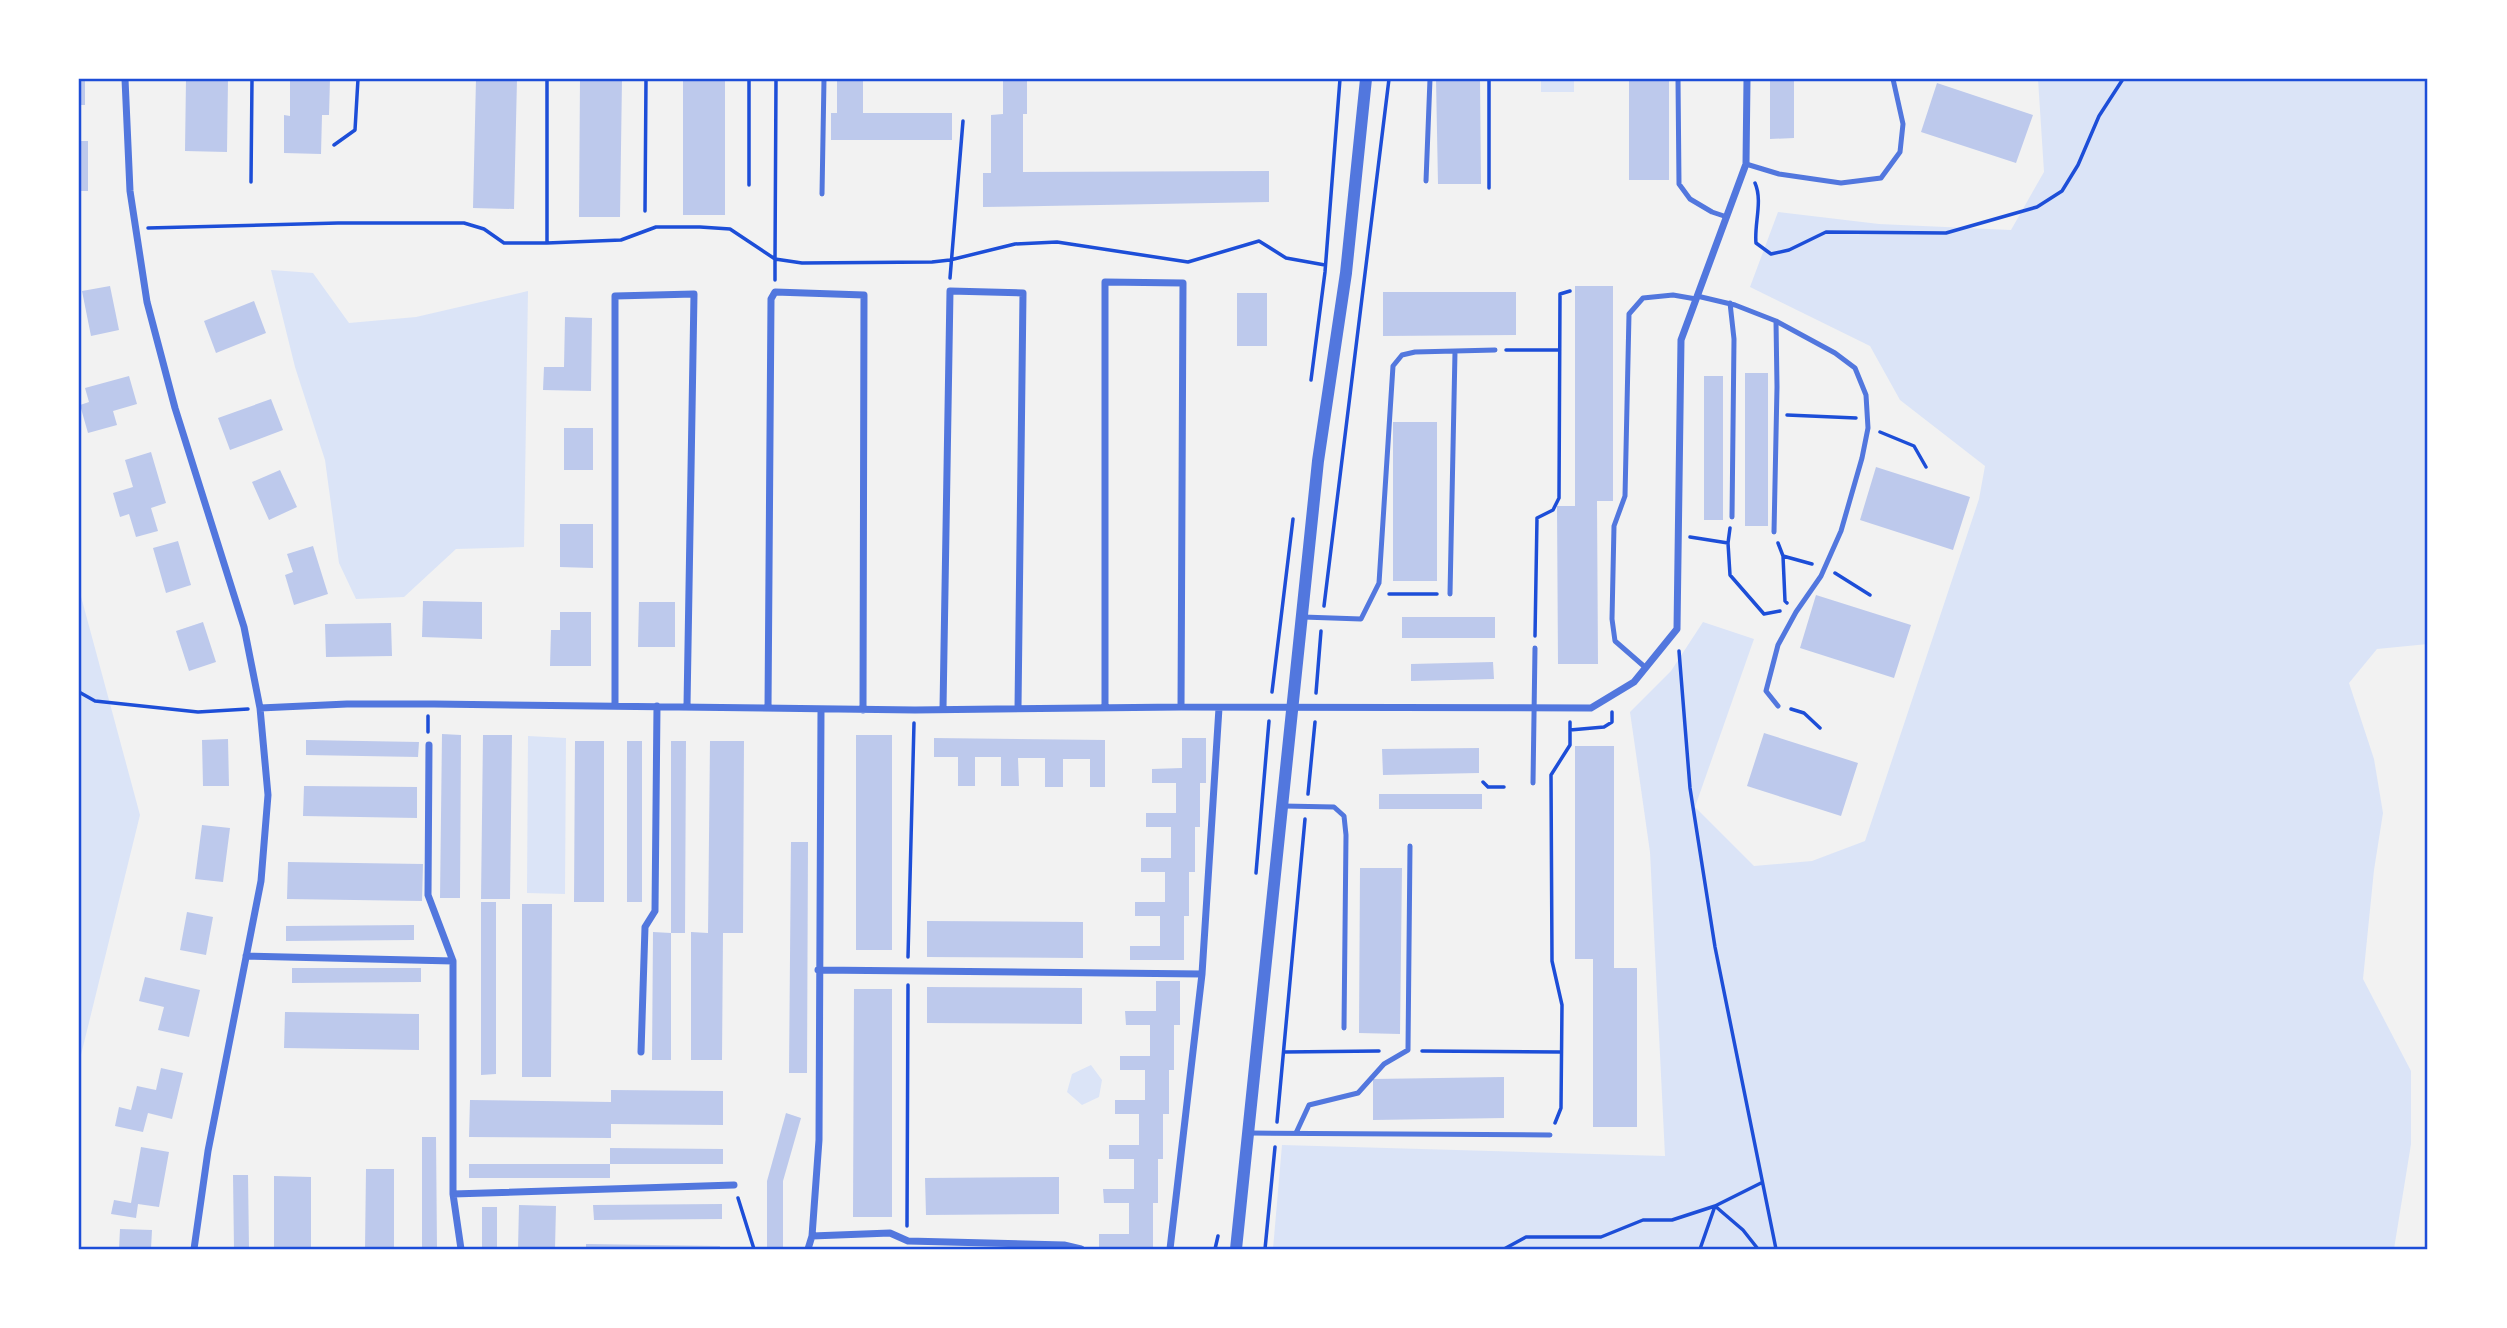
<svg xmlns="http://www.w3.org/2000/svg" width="2507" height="1328" font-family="Cabin,sans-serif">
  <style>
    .green { fill: #dbe4f7 }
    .building { fill: #bdc9ec }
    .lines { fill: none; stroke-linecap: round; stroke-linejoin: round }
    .path { stroke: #1d4ed8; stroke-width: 3.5 }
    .service { stroke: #5277de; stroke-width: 5 }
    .minor { stroke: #5277de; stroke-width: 7 }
    .tertiary { stroke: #5277de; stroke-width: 12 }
    .neatline { fill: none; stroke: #1d4ed8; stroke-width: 2.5 }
  </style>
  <rect width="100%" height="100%" fill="#f2f2f2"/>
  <path class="green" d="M1541 79H1574V92H1541Z
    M2038 79H2428V644L2377 649 2349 683 2374 759 2383 813 2374 870 2363 979 2411 1071V1144L2394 1249H1273L1282 1145 1665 1156 1650 852 1630 712 1671 671 1703 622 1754 639 1695 807 1754 866 1812 861 1865 841 1979 499 1985 466 1900 400 1870 346 1750 287 1778 212 1879 224 2011 230 2044 172Z
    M271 270 313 273 349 323 416 317 528 291 524 547 456 549 404 597 356 599 339 563 325 460 295 367Z
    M79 589 140 815 79 1063Z
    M528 736 566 738 565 894 527 893Z
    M1091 1065 1102 1080 1099 1097 1082 1105 1067 1092 1072 1074Z"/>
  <path class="building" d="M79 79H85V105H79Z
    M186 79H228L227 152 185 151Z
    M290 79H330L329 115H322L321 154 284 153V115L290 116Z
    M476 79H517L514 209 473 208Z
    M580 79H622L620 217H579Z
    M683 79H725V215H683Z
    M837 79H863V113H952V140H831V113H837Z
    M1003 79H1027V114H1023V172L1269 171V202L983 207V173H991V115L1003 114Z
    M1436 79H1480L1481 184H1438Z
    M1629 79H1669V180H1629Z
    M1770 79H1794V138L1770 139Z
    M1937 83 2033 115 2016 163 1921 132Z
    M79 141H88V191H79Z
    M110 286 119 330 91 336 82 291Z
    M1575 286H1613V501H1597L1598 664H1558L1557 506H1575Z
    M1383 292H1516V335L1383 336Z
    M1237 293H1267V346H1237Z
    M254 301 266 333 216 353 204 321Z
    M565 317 592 318 591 391 543 390 544 367H564Z
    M1745 373H1768V526H1745Z
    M129 376 137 404 113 411 117 425 88 433 80 405 89 402 85 388Z
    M1704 376H1723V520H1704Z
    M271 399 283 430 230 450 218 418Z
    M1393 422H1437V581H1393Z
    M564 428H593V470H564Z
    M151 452 166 503 151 508 158 531 136 537 129 514 120 517 113 493 133 487 125 460Z
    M1876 467 1970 497 1953 550 1860 520Z
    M280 470 297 507 269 520 252 482Z
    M560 524H593V568L560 567Z
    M178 541 191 585 166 593 153 548Z
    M313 546 328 594 294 605 285 575 293 572 287 554Z
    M1816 595 1911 625 1894 678 1800 648Z
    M423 601 482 602V639L422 637Z
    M639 602H675V647H638Z
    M560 612H591V666H550L551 630H560Z
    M1402 617H1495V638H1402Z
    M203 622 216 662 189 671 176 631Z
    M391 623 392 656 326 657 325 624Z
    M1493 662 1494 679 1411 681V664Z
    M1764 733 1858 763 1841 816 1747 786Z
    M442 734 461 735 460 898H440Z
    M483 735H512L510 899H481Z
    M856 735H892V950H856Z
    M934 738 1105 740V787H1090V759H1063V787H1045V758H1018L1019 786H1001V757H975V786H958V757H934Z
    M1182 738H1206V783H1200V827H1195V872H1189V916H1184V960H1130V946H1160V916H1135V902H1165V872H1141V858H1171V827H1146V813H1176V783H1152V769L1182 768Z
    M228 739 229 786H203L202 740Z
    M306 740 419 742 418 757 306 755Z
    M575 741H604V902H574Z
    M627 741H642V902H627Z
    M671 741H686L685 933H671Z
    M710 741H744L743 933H723L722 1060H691V932L708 933Z
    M1575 746H1614V968H1637V1127H1593V959H1575Z
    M1479 748V773L1383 775 1382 749Z
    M304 786 417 787V818L303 816Z
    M1379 794H1482V809H1379Z
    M202 825 230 828 223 882 195 879Z
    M791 842H808L807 1073H789Z
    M288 862 423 864 422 901 287 899Z
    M1360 868H1402L1400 1034 1359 1033Z
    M481 902H496V1074L481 1075Z
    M522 904H552L551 1077H522Z
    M187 912 213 917 206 955 180 950Z
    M927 921 1083 922V958L927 957Z
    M414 925V940L286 941V926Z
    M653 932 671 933V1060H652Z
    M292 968H421V982L292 983Z
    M145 977 200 990 189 1037 158 1030 164 1007 139 1001Z
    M1156 981H1180V1025H1174V1070H1169V1114H1163V1159H1158V1203H1153V1248H1099V1234H1129V1203H1104L1103 1189H1134V1159H1109V1145H1139V1114H1115V1100H1145V1070H1120V1056H1150V1025H1126L1125 1011H1156Z
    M927 987 1082 988V1024L927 1023Z
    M854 989H892V1217H853Z
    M285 1012 419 1014V1050L284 1048Z
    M161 1068 183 1073 172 1119 148 1113 143 1132 115 1126 119 1107 131 1110 137 1086 156 1090Z
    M1504 1077V1118L1373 1120V1079Z
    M611 1090 723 1091V1125L611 1124V1138L469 1137 470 1100 611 1102Z
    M786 1113 801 1118 783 1181V1249H767V1181Z
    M422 1137H436L437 1249H422Z
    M141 1147 169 1152 159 1207 138 1204 136 1218 111 1214 114 1200 131 1203Z
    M610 1148 723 1149V1164H610V1178H469V1164H610Z
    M366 1169H394V1249H365Z
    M233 1175H248L249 1249H234Z
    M274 1176 311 1177V1249H274Z
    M1059 1177V1214L926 1215 925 1178Z
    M722 1204V1219L594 1220 593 1205Z
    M519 1205 556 1206 555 1249H518Z
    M482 1207H497V1249H482Z
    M120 1229 152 1230 151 1249H119Z
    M586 1244 720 1246V1249H586Z"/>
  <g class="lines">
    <path class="path" d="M547 79V243
      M749 79V185
      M1489 79V188
      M334 145 355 130 358 79
      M251 182 252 79
      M1755 183C1763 201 1754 224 1756 243L1771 254 1789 250 1826 232 1946 233 2037 207 2062 191 2078 165 2099 116 2123 79
      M645 211 646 79
      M148 228 338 223H464L484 229 504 243H547L621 240 656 227H700L730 229 775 259 776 79
      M950 278 963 121
      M775 280V259L802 263 932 262 950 260 1015 244 1057 242 1188 262 1259 241 1286 258 1325 265
      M1506 350H1559
      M1311 380 1325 272 1340 79
      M1787 415 1856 418
      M1880 432 1914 446 1926 467
      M1690 537 1728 543 1730 575 1764 614 1780 611
      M1728 543 1730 528
      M1778 543 1783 556 1785 601 1787 603
      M1783 556 1812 564
      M1835 573 1870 595
      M1389 594H1437
      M1324 606 1389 79
      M1535 636 1537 518 1553 510 1559 498 1560 294 1570 291
      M1679 651 1690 788 1715 947 1776 1249
      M79 692 95 701 198 712 248 709
      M1272 692 1293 519
      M1316 693 1321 631
      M1791 709 1804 713 1820 728
      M428 716V732
      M1570 730 1604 727 1612 722V712
      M1483 782 1488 787H1504
      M1308 794 1315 722
      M1256 873 1269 721
      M908 957 914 723
      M1422 1051 1560 1052
      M1284 1052 1379 1051
      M1277 1122 1305 819
      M1555 1123 1561 1108 1562 1005 1552 961 1551 775 1570 745V722
      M738 1198 754 1249
      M907 1226 908 985
      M1215 1249 1218 1236
      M1265 1249 1275 1147
      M1504 1249 1526 1237H1601L1643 1220H1672L1715 1206 1761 1183
      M1700 1249 1715 1206 1743 1230 1758 1249"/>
    <path class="service" d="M1678 79 1679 184 1690 199 1712 212 1727 217
      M1746 164 1779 174 1841 183 1881 178 1900 152 1903 124 1893 79
      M1426 181 1430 79
      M822 194 824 79
      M1697 296 1735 305 1776 321 1835 353 1855 368 1866 395 1868 428 1862 458 1841 531 1821 576 1796 612 1778 645 1766 691 1778 706
      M1730 303 1734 339 1732 517
      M1774 532 1777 387 1776 321
      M1450 594 1455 352
      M1303 617 1361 619 1379 583 1393 366 1402 355 1415 352 1495 350
      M1646 668 1615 641 1612 619 1614 526 1625 496 1629 314 1643 298 1673 295 1696 299
      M1533 783 1535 648
      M1283 806 1334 807 1344 816 1346 835 1344 1028
      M1250 1133 1550 1135
      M1296 1133 1309 1105 1358 1093 1384 1064 1408 1050 1410 846"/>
    <path class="minor" d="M125 79 130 191 147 302 175 408 244 627 260 708 268 795 261 881 208 1151 194 1249
      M615 705V296L694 294 687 706
      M260 708 347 704H434L915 710 1181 707 1591 708 1634 682 1677 629 1681 340 1746 164 1747 79
      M768 708 771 299 775 292 864 295 863 710
      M1105 708V282L1183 283 1181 707
      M943 709 950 291 1023 293 1018 708
      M429 745 428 895 453 961V1194L461 1249
      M246 956 453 961
      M818 970 1202 974
      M641 1052 645 927 655 911 657 706
      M453 1194 734 1185
      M812 1236 890 1233 908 1241 1064 1245 1081 1249
      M808 1249 812 1236 819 1140 821 710
      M1170 1249 1202 974 1219 708"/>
    <path class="tertiary" d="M1236 1249 1318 461 1346 273 1366 79"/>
  </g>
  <rect width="2507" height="1328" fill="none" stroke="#ffffff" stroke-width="161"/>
  <rect x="80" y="80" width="2346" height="1168" class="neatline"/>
</svg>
